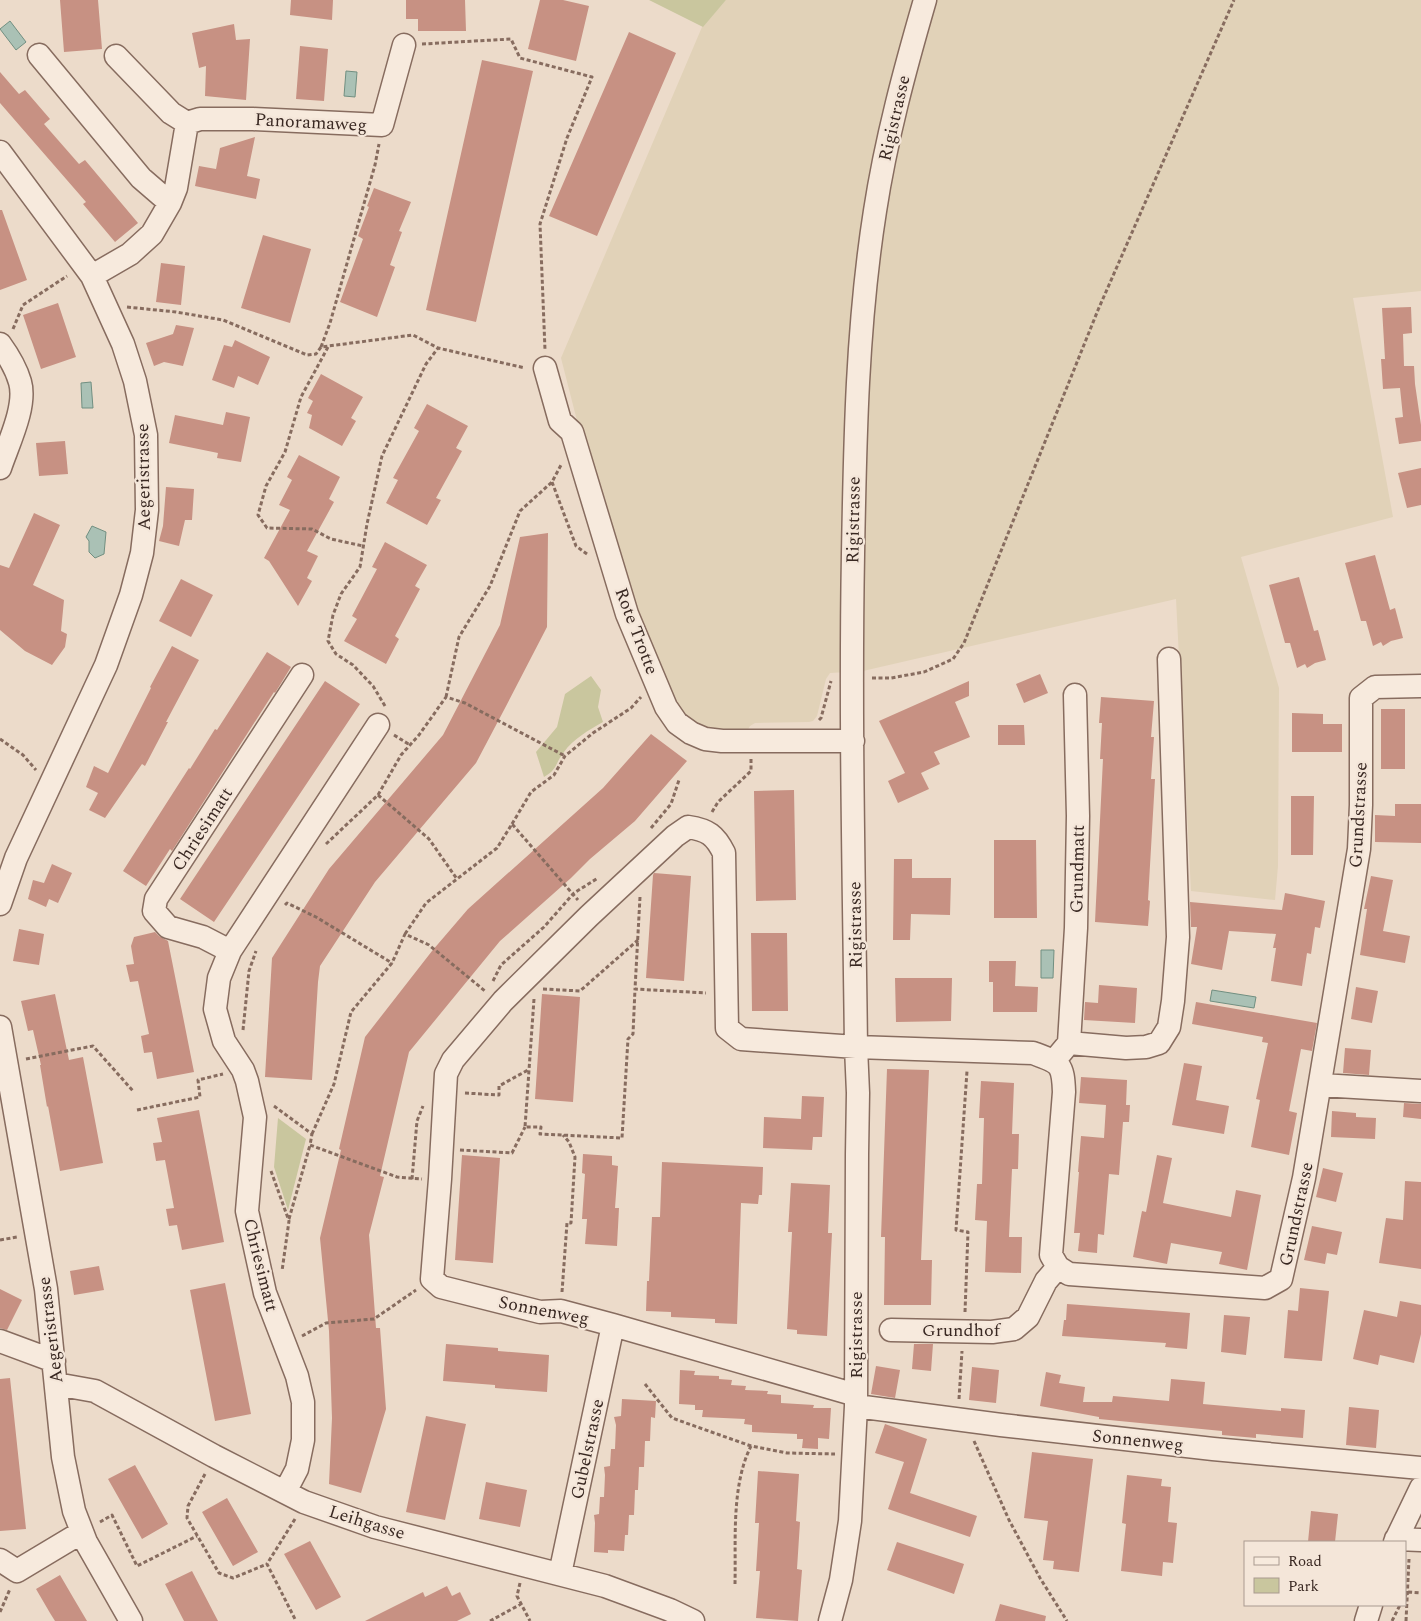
<svg xmlns="http://www.w3.org/2000/svg" width="1421" height="1621" font-family="Spectral,serif">
  <style>
    .farmland { fill: #e1d2b8 }
    .green { fill: #c9c69e }
    .water { fill: #aac1b5; stroke: #718f81 }
    .building { fill: #c79183 }
    .lines { fill: none; stroke-linecap: round; stroke-linejoin: round }
    .minor-casing { stroke: #876c5f; stroke-width: 25 }
    .path { stroke: #876c5f; stroke-width: 3; stroke-dasharray: 4 2.5; stroke-linecap: butt }
    .minor { stroke: #f7eadd; stroke-width: 22 }
    .labels { text-anchor: middle; stroke-width: 4.5; stroke-linejoin: round; paint-order: stroke }
    .street-label { font-size: 18px; fill: #392822; stroke: #f4e6d9 }
  </style>
  <rect width="100%" height="100%" fill="#ecdbca"/>
  <path class="farmland" d="M726 0H1421V291L1353 298 1393 517 1241 557 1279 688 1278 866 1275 900 1191 891 1176 599 863 671 830 673 826 679 817 716 813 721 809 722 755 723 750 726 746 733H714L679 713 642 632 585 452 561 358 702 27Z"/>
  <path class="green" d="M649 0H726L703 27Z
    M591 676 601 690 598 707 603 722C589 730 573 739 564 752 555 763 558 769 544 777L536 752 557 727 565 694Z
    M278 1118 306 1139 288 1210 274 1167Z"/>
  <path class="water" d="M10 21 26 42 16 50 0 29Z
    M346 71 357 72 355 97 344 96Z
    M91 382 93 408H82L81 383Z
    M92 526 106 532 104 554 95 558 89 552V541L86 537Z
    M1041 950H1054L1053 978H1041Z
    M1212 990 1256 997 1254 1008 1210 1001Z"/>
  <path class="building" d="M60 0H98L102 49 64 52Z
    M291 0H333L332 20 290 15Z
    M406 0H465L466 31H418V19H406Z
    M540 0H563L589 6 576 61 528 49Z
    M234 24 236 40 250 39 246 100 205 96 206 66 199 68 192 33Z
    M629 32 676 53 597 236 549 216Z
    M300 46 328 49 324 101 296 99Z
    M482 60 533 71 476 322 426 310Z
    M0 72 19 94 25 90 50 119 44 124 79 164 85 160 138 223 115 242 83 204 86 202 0 103Z
    M255 137 247 176 260 179 256 199 195 186 199 166 216 169 220 148Z
    M374 188 411 202 399 231 402 232 390 265 395 267 377 317 340 302 363 239 358 236 369 207 367 206Z
    M0 210H2L27 280 0 290Z
    M263 235 311 249 290 323 241 308Z
    M161 263 185 266 181 305 156 302Z
    M58 303 76 357 41 369 23 315Z
    M1411 307 1412 333 1403 334 1404 366H1414L1415 384 1421 425V441L1399 444 1395 418 1403 417 1400 388 1383 389 1381 359H1385L1382 308Z
    M176 325 194 328 183 366 164 362 154 366 146 343 173 334Z
    M235 340 270 357 258 385 238 376 234 388 212 380 224 345 232 347Z
    M321 374 363 397 351 418 356 421 342 446 309 428 312 415 307 413 313 401 308 398Z
    M427 404 468 426 456 448 462 451 436 498 441 500 427 525 386 503 398 480 393 478 419 431 414 428Z
    M226 412 250 417 241 462 217 458 218 453 169 443 175 415 223 425Z
    M65 441 68 474 39 476 36 443Z
    M299 455 340 477 329 499 334 502 307 551 318 556 307 578 312 581 298 606 269 561 264 558 290 510 279 505 292 480 287 477Z
    M1421 468V505L1407 508 1398 473Z
    M166 487 194 489 192 520H185L179 546 159 541 163 526Z
    M34 513 60 525 33 585 64 600 61 631 67 634 65 647 52 665 25 651 0 630V565L9 568Z
    M548 533 547 627 504 710 476 763 375 882 320 966 318 982 312 1080 265 1077 272 958 329 869 443 735 500 625 520 537Z
    M385 542 427 565 415 586 420 589 395 636 399 639 386 664 344 641 357 619 352 616 377 569 372 567Z
    M1375 555 1390 610 1395 608 1403 638 1391 641 1383 646 1381 642 1373 646 1366 621H1361L1345 563Z
    M1299 577 1314 631 1318 630 1326 660 1315 663 1307 668 1305 664 1297 668 1290 643H1285L1269 585Z
    M181 579 213 595 191 637 159 621Z
    M172 646 199 660 166 722H168L145 766 142 764 105 818 89 810 98 793 86 787 94 766 108 773 151 688 150 687Z
    M267 652 291 667 275 693 274 692 172 851 170 849 146 886 123 871 189 768 190 769 215 729 217 730Z
    M1040 674 1048 693 1024 703 1016 684Z
    M325 681 360 704 214 922 180 899Z
    M969 681V696L955 702 970 737 934 752 940 764 921 773 929 789 898 803 888 781 905 773 879 721Z
    M1101 697 1154 701 1151 737H1154L1151 779H1155L1148 900 1150 901 1148 926 1095 922 1103 759H1100L1102 723H1099Z
    M1381 709H1405V769H1381Z
    M1292 713 1323 714V724H1342V752H1292Z
    M998 725H1024L1025 745H998Z
    M651 734 687 761 635 821 590 859 571 878 500 941 409 1052 380 1176 384 1177 369 1235 376 1328H380L386 1409 361 1493 329 1484 332 1418 329 1331 320 1238 341 1150 339 1149 365 1037 432 951 468 909 603 788Z
    M794 790 796 900 756 901 754 791Z
    M1291 796H1314L1313 855H1291Z
    M1395 804H1421V843L1375 842V815L1395 816Z
    M994 840H1036L1037 918H994Z
    M894 859H912V878H951L950 915 911 914 910 940H893Z
    M52 864 72 873 58 903 49 899 46 907 28 899 33 880 44 883Z
    M654 873 691 876 684 981 646 978 653 875Z
    M1371 876 1393 880 1383 931 1410 936 1405 963 1360 955 1367 909H1364Z
    M1285 893 1325 901 1320 928 1315 927 1311 954 1307 953 1302 986 1271 981 1276 948H1273L1276 934 1229 931 1222 970 1191 964 1197 927H1191L1190 902 1282 910Z
    M19 929 44 934 39 965 13 961Z
    M155 932 159 936 168 941 194 1072 157 1079 152 1052 144 1053 141 1036 149 1034 138 981 130 982 126 965 134 964 131 946 134 937Z
    M751 933H787L788 1011H752Z
    M989 961H1016L1015 986 1038 987 1037 1012H993V982H989Z
    M895 978H952L951 1021 896 1022Z
    M1099 985 1137 988 1135 1023 1084 1020 1085 1002 1098 1003Z
    M1356 987 1378 991 1372 1023 1351 1019Z
    M55 994 69 1060 83 1057 103 1163 60 1171 48 1106 47 1107 40 1065H41L33 1030 28 1031 21 1001Z
    M542 994 580 997 573 1102 535 1099Z
    M1196 1002 1317 1023 1312 1051 1301 1049 1289 1111 1297 1113 1289 1155 1251 1147 1260 1100 1256 1099 1268 1043 1262 1042 1263 1037 1192 1024Z
    M1345 1048 1371 1050 1369 1075 1343 1073Z
    M1184 1063 1202 1066 1196 1100 1229 1106 1224 1134 1172 1125Z
    M887 1069 929 1070 921 1260H932L931 1305H884L885 1237H881Z
    M1081 1077 1127 1080 1126 1105H1130L1129 1122H1123L1119 1175 1109 1174 1104 1235 1098 1234 1097 1253 1078 1251 1080 1233H1074L1079 1172H1078L1081 1136 1104 1138 1106 1105 1079 1103Z
    M981 1081 1014 1083 1012 1134H1019L1018 1169H1012L1009 1237H1022L1021 1273 985 1272 987 1221 975 1220 977 1184H982L984 1118H979Z
    M802 1096 824 1097 822 1137H813L812 1150 763 1148 764 1117 801 1119Z
    M1404 1103 1421 1104V1119L1403 1117Z
    M199 1110 224 1242 182 1250 177 1225 169 1226 166 1209 174 1208 165 1160 156 1161 153 1143 162 1142 157 1118Z
    M1332 1111 1356 1113V1117L1376 1118 1375 1139 1331 1137Z
    M583 1154 612 1156V1165L618 1166 615 1208H619L617 1246 585 1244 587 1219H582L585 1174 582 1173Z
    M462 1155 500 1158 493 1263 455 1260Z
    M1157 1155 1172 1158 1163 1203 1231 1217 1236 1190 1261 1195 1247 1270 1219 1264 1222 1252 1171 1243 1167 1264 1133 1257 1142 1211 1146 1212Z
    M662 1162 763 1167 762 1195H759L758 1204 741 1203 737 1324 715 1323V1319L671 1317V1312L646 1311 647 1281H649L652 1217H660Z
    M1323 1168 1343 1173 1336 1202 1316 1197Z
    M1405 1181 1421 1182V1269L1379 1263 1386 1218 1403 1220Z
    M791 1183 830 1185 828 1233H832L827 1336 797 1334V1330L787 1329 792 1232H788Z
    M1312 1226 1342 1232 1337 1255 1327 1253 1325 1264 1304 1260Z
    M99 1266 104 1290 74 1295 70 1271Z
    M225 1283 251 1414 215 1421 190 1290Z
    M1300 1288 1329 1291 1322 1361 1284 1358 1288 1310 1298 1311Z
    M0 1289 22 1300 7 1330 0 1328Z
    M1400 1301 1421 1305V1334L1414 1363 1380 1355 1378 1365 1353 1359 1364 1310 1397 1317Z
    M1067 1304 1190 1313 1187 1349 1165 1347 1166 1343 1062 1336 1064 1320H1066Z
    M1224 1315 1250 1317 1246 1355 1221 1352Z
    M446 1344 498 1348V1351L549 1355 547 1392 495 1388V1385L443 1381Z
    M914 1344H933L931 1371 912 1369Z
    M876 1366 900 1370 895 1398 871 1394Z
    M972 1367 999 1370 996 1403 969 1400Z
    M680 1370 695 1371 694 1375 719 1376V1379L732 1380 731 1385 746 1386 745 1390 768 1391 767 1394 781 1395V1403L814 1405 813 1408H831L829 1439 818 1438V1449L802 1448 803 1439H797V1434L752 1432V1425L744 1424 745 1419 702 1417 703 1410H695V1405L679 1404Z
    M1046 1372 1061 1375 1059 1383 1085 1387 1083 1402H1112L1113 1396 1169 1401 1171 1379 1205 1382 1203 1404 1281 1411V1408L1305 1410 1303 1438 1256 1434V1438L1222 1435V1431L1099 1419V1417L1040 1406Z
    M10 1378 26 1529 0 1531V1379Z
    M622 1399 656 1401 655 1418 651 1417 650 1441H645L644 1467H639L638 1490H635L634 1515H629L628 1535H625L624 1551 608 1550V1553L594 1552 595 1523 594 1515 599 1514 600 1497H604L605 1475 604 1467 610 1466 611 1449H615L616 1425 614 1417 621 1416Z
    M1349 1407 1379 1410 1376 1448 1346 1445Z
    M426 1416 466 1424 445 1520 406 1512Z
    M885 1424 927 1439 910 1493 977 1516 970 1537 888 1509 904 1462 875 1453Z
    M1032 1452 1093 1459 1079 1572 1053 1569 1054 1561 1043 1560 1048 1521 1024 1518Z
    M135 1465 168 1524 142 1539 108 1479Z
    M758 1471 799 1474 796 1521 800 1522 797 1569 802 1570 798 1621 756 1618 760 1571H756L759 1523H755Z
    M1127 1475 1162 1479 1161 1486 1171 1487 1168 1522 1177 1523 1173 1563 1163 1562 1162 1576 1121 1571 1126 1524 1122 1523Z
    M486 1482 527 1490 520 1527 479 1519Z
    M227 1498 258 1552 233 1566 202 1512Z
    M1311 1511 1338 1514 1335 1542H1308Z
    M310 1541 341 1597 316 1610 284 1554Z
    M897 1542 964 1564 954 1594 887 1570Z
    M192 1571 218 1621H184L165 1584Z
    M60 1575 74 1599 87 1621H55L50 1613 36 1589Z
    M447 1586 452 1596 460 1592 471 1614 457 1621H365L423 1592 425 1597Z
    M1000 1604 1046 1616 1045 1621H995Z"/>
  <g class="lines">
    <defs>
      <path id="minor" d="M39 55 141 178 170 203
        M116 56 171 113 187 123
        M0 152 92 276 123 344 135 381 146 435 147 510 142 553 131 595 106 665 16 858 0 904
        M92 276 130 254 152 234 170 203 176 188 187 123 200 119H253L382 125 404 45
        M0 344C8 355 16 368 20 382 27 406 8 444 0 468
        M545 368 560 421 572 432 627 614 666 707 677 723 691 733 705 739 722 741H853
        M230 951 203 937 168 927 154 911 156 899 302 675
        M0 1027 46 1289 63 1457 74 1511 86 1542 131 1621
        M1069 1043 1076 928 1078 816 1075 695
        M1054 1061 1069 1043 1126 1048 1146 1047 1159 1043 1169 1027 1173 1001 1178 937 1169 659
        M1321 1085 1421 1091
        M891 1330 992 1332 1014 1329 1028 1317 1046 1281 1058 1267
        M0 1341 54 1361
        M56 1384 95 1391 214 1456 304 1502 375 1527 605 1586 670 1610 693 1621
        M856 1395 613 1325 561 1311 540 1312 441 1287 432 1279 440 1179 446 1074 453 1060 503 1001 589 916 675 836 688 827C708 830 715 835 724 853L727 1028 741 1039 856 1047 1033 1053C1060 1063 1063 1063 1064 1092L1051 1255 1058 1267 1069 1274 1265 1288 1281 1279 1304 1178 1359 849 1361 805V698L1375 687 1421 686
        M856 1406 1001 1425 1213 1449 1421 1468
        M285 1492 297 1469 303 1440V1402L297 1376 265 1293 247 1211 255 1117 247 1081 243 1070 224 1041 215 1009 219 978 230 951 378 725
        M1396 1539 1421 1540
        M1395 1542 1421 1488
        M0 1560 17 1571 82 1532
        M560 1574 613 1325
        M830 1621 841 1580 850 1521 856 1406 857 1154 858 1093 856 1047C854 883 850 719 853 554 855 440 857 325 875 211 886 139 905 69 925 0
        M1366 1621 1371 1605"/>
    </defs>
    <use href="#minor" class="minor-casing"/>
    <path class="path" d="M422 44 511 39 520 58 592 77 567 138 540 224 545 350
      M127 307 176 312 223 320 307 355 316 354 321 347 413 335 438 348 525 368
      M13 329 23 305 67 276
      M321 347 330 323 375 165 379 144
      M328 347 301 397 285 452 266 486 258 515 267 528 312 529 331 539 363 546
      M552 482 576 546 587 554
      M872 678H891L924 672 953 659 964 643 1098 310 1234 0
      M446 697 459 637 490 586 520 511 552 482 561 465
      M385 706 373 686 353 665 336 654 328 641 333 615 341 594 360 567 367 524 382 456 426 364 438 348
      M819 720 821 718 831 681
      M394 735 410 745
      M0 739 23 755 36 770
      M378 795 429 839 457 879
      M712 812 718 802 751 771V759
      M512 824 531 792 554 775 565 756 593 733 631 708 641 697
      M651 828 671 804 679 780
      M326 844 378 795 401 755 419 735 446 697 465 703 565 756
      M640 897 635 989 706 993
      M285 905 287 903 316 917 392 963
      M405 934 426 903 497 848 512 824 578 900
      M493 981 501 965 544 927 574 893 598 878
      M543 989 580 991 638 940
      M534 999 525 1127H541L540 1134 622 1138 628 1039 633 1034 635 989
      M243 1030 249 971 256 951
      M26 1059 93 1046 133 1091
      M465 1093 499 1095V1086L528 1070
      M274 1106 312 1134 310 1145 397 1177 422 1179
      M137 1110 200 1097 198 1080 223 1074
      M312 1134 334 1084 351 1012 392 963 405 934 429 945 485 991
      M460 1150 512 1153 525 1127
      M271 1171 289 1221 282 1271
      M412 1179 417 1121 423 1106
      M289 1219 310 1145
      M0 1240 17 1237
      M562 1292 567 1223H571L575 1157 569 1142 563 1135
      M965 1312 968 1232 956 1230 967 1071
      M302 1336 326 1323 374 1319 416 1290
      M645 1384 672 1418 751 1446
      M959 1399 962 1351
      M974 1441 1009 1520 1040 1578 1067 1621
      M205 1474 188 1506 187 1518 219 1573 233 1578 267 1564
      M295 1519 267 1564 296 1621
      M100 1522 112 1515 137 1566 197 1536
      M520 1583 517 1596 530 1621
      M735 1584C736 1540 731 1486 751 1446L787 1453 835 1454
      M1405 1597 1407 1592 1421 1593
      M0 1612 10 1589
      M490 1621 521 1604
      M1392 1621 1400 1605
      M1406 1621 1409 1559"/>
    <use href="#minor" class="minor"/>
  </g>
  <g class="labels">
    <g class="street-label">
      <text transform="translate(894 118) rotate(-77)" y="6">Rigistrasse</text>
      <text transform="translate(311 122) rotate(3)" y="6">Panoramaweg</text>
      <text transform="translate(143 477) rotate(-91)" y="6">Aegeristrasse</text>
      <text transform="translate(853 520) rotate(-89)" y="6">Rigistrasse</text>
      <text transform="translate(637 631) rotate(69)" y="6">Rote Trotte</text>
      <text transform="translate(1358 815) rotate(-87)" y="6">Grundstrasse</text>
      <text transform="translate(202 829) rotate(-57)" y="6">Chriesimatt</text>
      <text transform="translate(1077 869) rotate(-89)" y="6">Grundmatt</text>
      <text transform="translate(855 925) rotate(-91)" y="6">Rigistrasse</text>
      <text transform="translate(1296 1214) rotate(-78)" y="6">Grundstrasse</text>
      <text transform="translate(261 1265) rotate(76)" y="6">Chriesimatt</text>
      <text transform="translate(544 1310) rotate(11)" y="6">Sonnenweg</text>
      <text transform="translate(50 1330) rotate(-97)" y="6">Aegeristrasse</text>
      <text x="961" y="1336">Grundhof</text>
      <text transform="translate(856 1335) rotate(-90)" y="6">Rigistrasse</text>
      <text transform="translate(1138 1440) rotate(6)" y="6">Sonnenweg</text>
      <text transform="translate(587 1449) rotate(-78)" y="6">Gubelstrasse</text>
      <text transform="translate(367 1522) rotate(17)" y="6">Leihgasse</text>
    </g>
  </g>
  <rect x="1244" y="1541" width="162" height="65" fill="#f4e6d9" stroke="#a99a90"/>
  <rect x="1254" y="1557" width="25" height="8" fill="#f7eadd" stroke="#a99a90"/>
  <text x="1288" y="1566" font-size="15" fill="#392822">Road</text>
  <rect x="1254" y="1578" width="25" height="15" fill="#c9c69e" stroke="#a99a90"/>
  <text x="1288" y="1591" font-size="15" fill="#392822">Park</text>
</svg>
